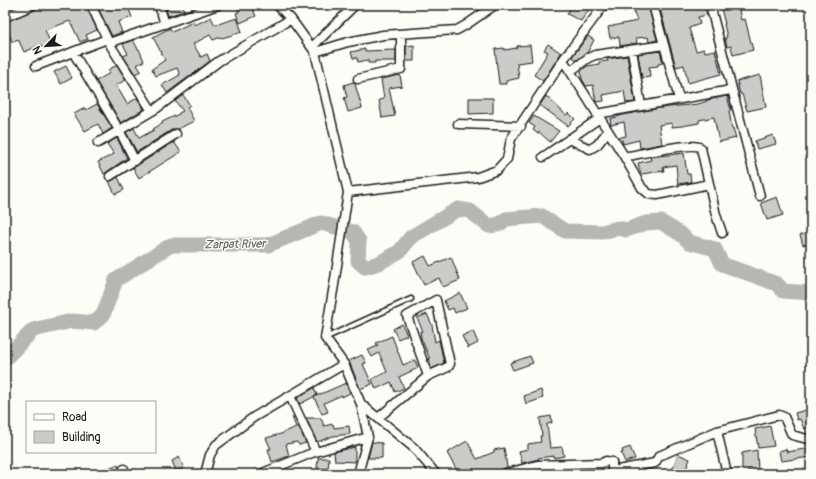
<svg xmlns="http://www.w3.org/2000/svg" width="816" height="479" font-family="Pangolin,sans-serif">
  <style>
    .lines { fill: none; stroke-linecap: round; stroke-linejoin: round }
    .river { stroke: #b7b6b2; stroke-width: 15 }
    .building { fill: #cccbc8; stroke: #1c1c1c }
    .lane-casing { stroke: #1c1c1c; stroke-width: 7 }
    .street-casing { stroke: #1c1c1c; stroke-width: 11 }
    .lane { stroke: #fdfcf7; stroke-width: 4 }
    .street { stroke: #fdfcf7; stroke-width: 8 }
    .labels { text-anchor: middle; stroke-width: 3; stroke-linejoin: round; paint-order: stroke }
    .water-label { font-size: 12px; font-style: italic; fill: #5a5a58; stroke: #fdfcf7 }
  </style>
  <rect width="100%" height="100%" fill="#fdfcf7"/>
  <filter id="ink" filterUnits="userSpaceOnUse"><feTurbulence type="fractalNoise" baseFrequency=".025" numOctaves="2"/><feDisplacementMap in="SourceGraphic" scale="8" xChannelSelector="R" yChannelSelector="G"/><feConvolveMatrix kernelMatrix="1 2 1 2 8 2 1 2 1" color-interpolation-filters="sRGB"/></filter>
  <g filter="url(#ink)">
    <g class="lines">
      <path class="river" d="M5 359 33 330 72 321 94 323 103 315 116 280 171 245H268L321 223 353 232 359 241 358 261 365 267 379 263 400 251 411 237 458 209 470 211 489 226 500 224 506 219 542 216 565 231 602 232 618 228 626 230 646 223 661 222 682 235 689 242 715 249 722 264 777 284 783 291 811 293"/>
    </g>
    <path class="building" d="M38 5H86L97 30 86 35 88 39 80 42 70 21 45 30 51 45 42 48 41 45 24 52 18 39 12 42 5 22 35 10Z
      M99 5H127L132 17 118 22 122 32 112 36 97 6Z
      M165 5H183L184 11 168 16Z
      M236 5H251L256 16 240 23 236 13 239 12Z
      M572 5H592L581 21 567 14Z
      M638 5H648L657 40 649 42 648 37 636 38 637 43 620 46 619 37 610 38 608 27 637 21 633 9 635 6Z
      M659 5H676L677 9 692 5H705L707 15 698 17 700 24 689 28 696 51 704 49 705 52 715 50 721 74 688 83 684 65 676 67Z
      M738 5 741 20 745 19 753 50 733 55 731 46 727 47 725 38 727 37 724 24H725L721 9Z
      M211 17 215 25 237 18 242 32 222 38 221 37 213 40 210 35 193 44 201 57 207 54 210 61 167 93 162 85 180 75 177 68 156 76 152 69 165 60 153 37 170 28 172 32 193 22 195 25Z
      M588 36 594 40 587 53 577 60 572 57Z
      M133 40 138 49H139L144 61 137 65 141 71 135 74 123 56 128 54 123 44Z
      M548 44 561 53 543 81 534 75 548 52 544 50Z
      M414 45V61H406V46Z
      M530 45 532 61 517 63 519 78 506 81V84H499L495 49 504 48V50L517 48V46Z
      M365 49V51L396 50V61H375V63H368V60L358 62 357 58H353L351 52Z
      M660 51 663 63 658 64V66L649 67 650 77 642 78 638 54Z
      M627 56 635 102 626 103 624 91 603 95 604 101 596 102 593 85 586 86 582 79 581 71 587 66 599 64V62L608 61 607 59Z
      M117 65 126 80 116 85 127 104 137 98 144 109 121 123 96 81 110 73 108 70Z
      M66 66 72 78 61 84 54 72Z
      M400 75 402 86 389 88 395 116 382 118 379 100 384 99 381 79Z
      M760 75 766 107 747 111 742 94H740L737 81Z
      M353 82 355 84 362 108 348 112 344 98 347 97 344 85Z
      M183 95 190 105 187 107 194 121 178 129H173L137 152 126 132 134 128 139 138 154 130 153 129 163 123 162 122 179 114V113L183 111 175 101Z
      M546 96 566 115 569 113 575 119 568 126 540 105Z
      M727 96 731 110 729 111 732 129 733 128 736 138 719 142 714 117 699 120V123L682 126 672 127V123L659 125 662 144 640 148 639 140 623 144 621 137 626 136 624 122 611 125 610 119 623 115 660 108 698 104 707 101V100Z
      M469 98H493V113L469 114Z
      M97 104 112 128 103 134 98 124 85 131 74 114 85 108 86 110Z
      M534 116 559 131 550 142 539 132 538 134 533 130 535 127 529 123Z
      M773 135 776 144 757 149 755 141Z
      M117 138 127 158 104 174 98 162 114 154 107 144Z
      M174 142 181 152 139 178 133 168Z
      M684 153 687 174H690L691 182 678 184 676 165 663 167 664 171 641 174 638 163 651 160 650 157Z
      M118 177 124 190 115 194 109 181Z
      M777 197 783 215 767 220 761 203Z
      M811 232V243L803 245 800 235Z
      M425 256 430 266 451 257 460 280 443 287 439 278 424 285 413 262Z
      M460 293 467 308 455 313 453 308 448 310 444 301Z
      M427 314 432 325 435 342 439 340 444 363 431 369 429 357 421 338 420 331H423L417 318Z
      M402 324 407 335 398 339 393 329Z
      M473 331 478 343 468 348 462 336Z
      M392 336 403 365 415 360 418 368 399 377 404 388 395 392 391 382 376 389 372 379 387 372 379 353 372 357 368 350 378 346 376 343Z
      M362 355 366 363 363 364 372 384 360 389 349 361Z
      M530 356 533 363 513 370 510 363Z
      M346 383 350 393 342 397V395L324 403 328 412 322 414 314 397Z
      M314 388 317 395 300 404 297 398Z
      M541 390 543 398 526 404 524 396Z
      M806 410 811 426 804 429 800 419 797 420 795 413Z
      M551 416 552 423 547 424 550 448 562 447 564 456 554 458V456L538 458 539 459 522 463 519 451 528 449V444L541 442 540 436H542L540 418Z
      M292 417H294L306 443 299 445 297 442 286 444 289 456 272 462 268 449H271L266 438 281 434 296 427Z
      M306 418H321L324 426 333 424 334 428 349 426 350 434 333 436 317 442Z
      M770 426 774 446 758 448 755 429Z
      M467 441 477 459 494 452V450L504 448 507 467 500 470 499 474H459L447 453Z
      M372 442 382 443V458H368Z
      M355 447V462L335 461 334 452Z
      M630 447 635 459 625 462 621 453H623L622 450Z
      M811 448V457L781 461 779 451 786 449 787 452Z
      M757 450 758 472 742 470V453Z
      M678 454 690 459 684 474 672 470Z
      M179 457 184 468 176 471 172 461Z
      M318 458H329L328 469 317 468Z
      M118 464 120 474H95Z"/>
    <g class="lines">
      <defs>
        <path id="lane" d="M325 338 411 299"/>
        <path id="street" d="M91 5 109 43 152 111
          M159 5 165 24
          M277 5 291 19 315 52 348 192 335 279 325 338 344 364 361 404 414 448 436 474
          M619 5 624 6 630 5
          M653 5 679 99
          M710 5 760 196
          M5 17 33 5
          M109 43 218 5
          M312 47 355 5
          M632 50 641 106
          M73 52 119 130 135 161
          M315 52 348 42 383 35 457 30 466 25 495 5
          M563 60 624 156H628C642 154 692 141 701 148L716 215 722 233
          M36 66 107 39
          M571 71 588 58 595 55 664 45
          M358 79 401 69V34
          M597 114 731 90
          M458 124 521 126
          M569 139 590 149 597 145 608 131
          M98 143 157 108 219 61 291 19
          M624 156 642 188 649 194 657 195 709 184
          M543 157 600 118
          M110 176 176 134
          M348 192 478 177 497 170 507 159 511 139 563 60 604 5
          M290 396 316 452
          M378 418 428 376 448 367 450 364 436 300 407 316 428 376
          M717 431 727 474
          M124 469 126 474
          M205 474 210 455 216 445 254 417 344 364
          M260 474 312 453 368 437
          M358 474 368 437 361 404
          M504 474 537 465 602 463 606 461 612 462V471L655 463 659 456 717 431 779 415 784 417 792 435 811 440"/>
      </defs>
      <use href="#lane" class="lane-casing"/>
      <use href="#street" class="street-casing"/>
      <use href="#lane" class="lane"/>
      <use href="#street" class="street"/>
    </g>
  </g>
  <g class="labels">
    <g class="water-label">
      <text transform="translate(235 244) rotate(-1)" y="4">Zarpat River</text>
    </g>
  </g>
  <rect width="816" height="479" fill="none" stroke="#fdfcf7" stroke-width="20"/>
  <rect x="10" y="10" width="796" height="459" fill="none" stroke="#1c1c1c" stroke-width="1.5" filter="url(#ink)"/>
  <rect x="26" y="401" width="130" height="52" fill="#fdfcf7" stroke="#a3a29f"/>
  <rect x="34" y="414" width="20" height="6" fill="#fdfcf7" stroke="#a3a29f"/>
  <text x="62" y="421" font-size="12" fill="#1c1c1c">Road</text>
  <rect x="34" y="431" width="20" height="12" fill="#cccbc8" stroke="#a3a29f"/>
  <text x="62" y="441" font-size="12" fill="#1c1c1c">Building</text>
  <g transform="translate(46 46) rotate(245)" stroke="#fdfcf7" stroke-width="3" paint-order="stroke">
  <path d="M0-3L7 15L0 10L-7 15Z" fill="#1c1c1c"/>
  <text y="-6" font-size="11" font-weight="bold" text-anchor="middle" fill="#1c1c1c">N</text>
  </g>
</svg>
